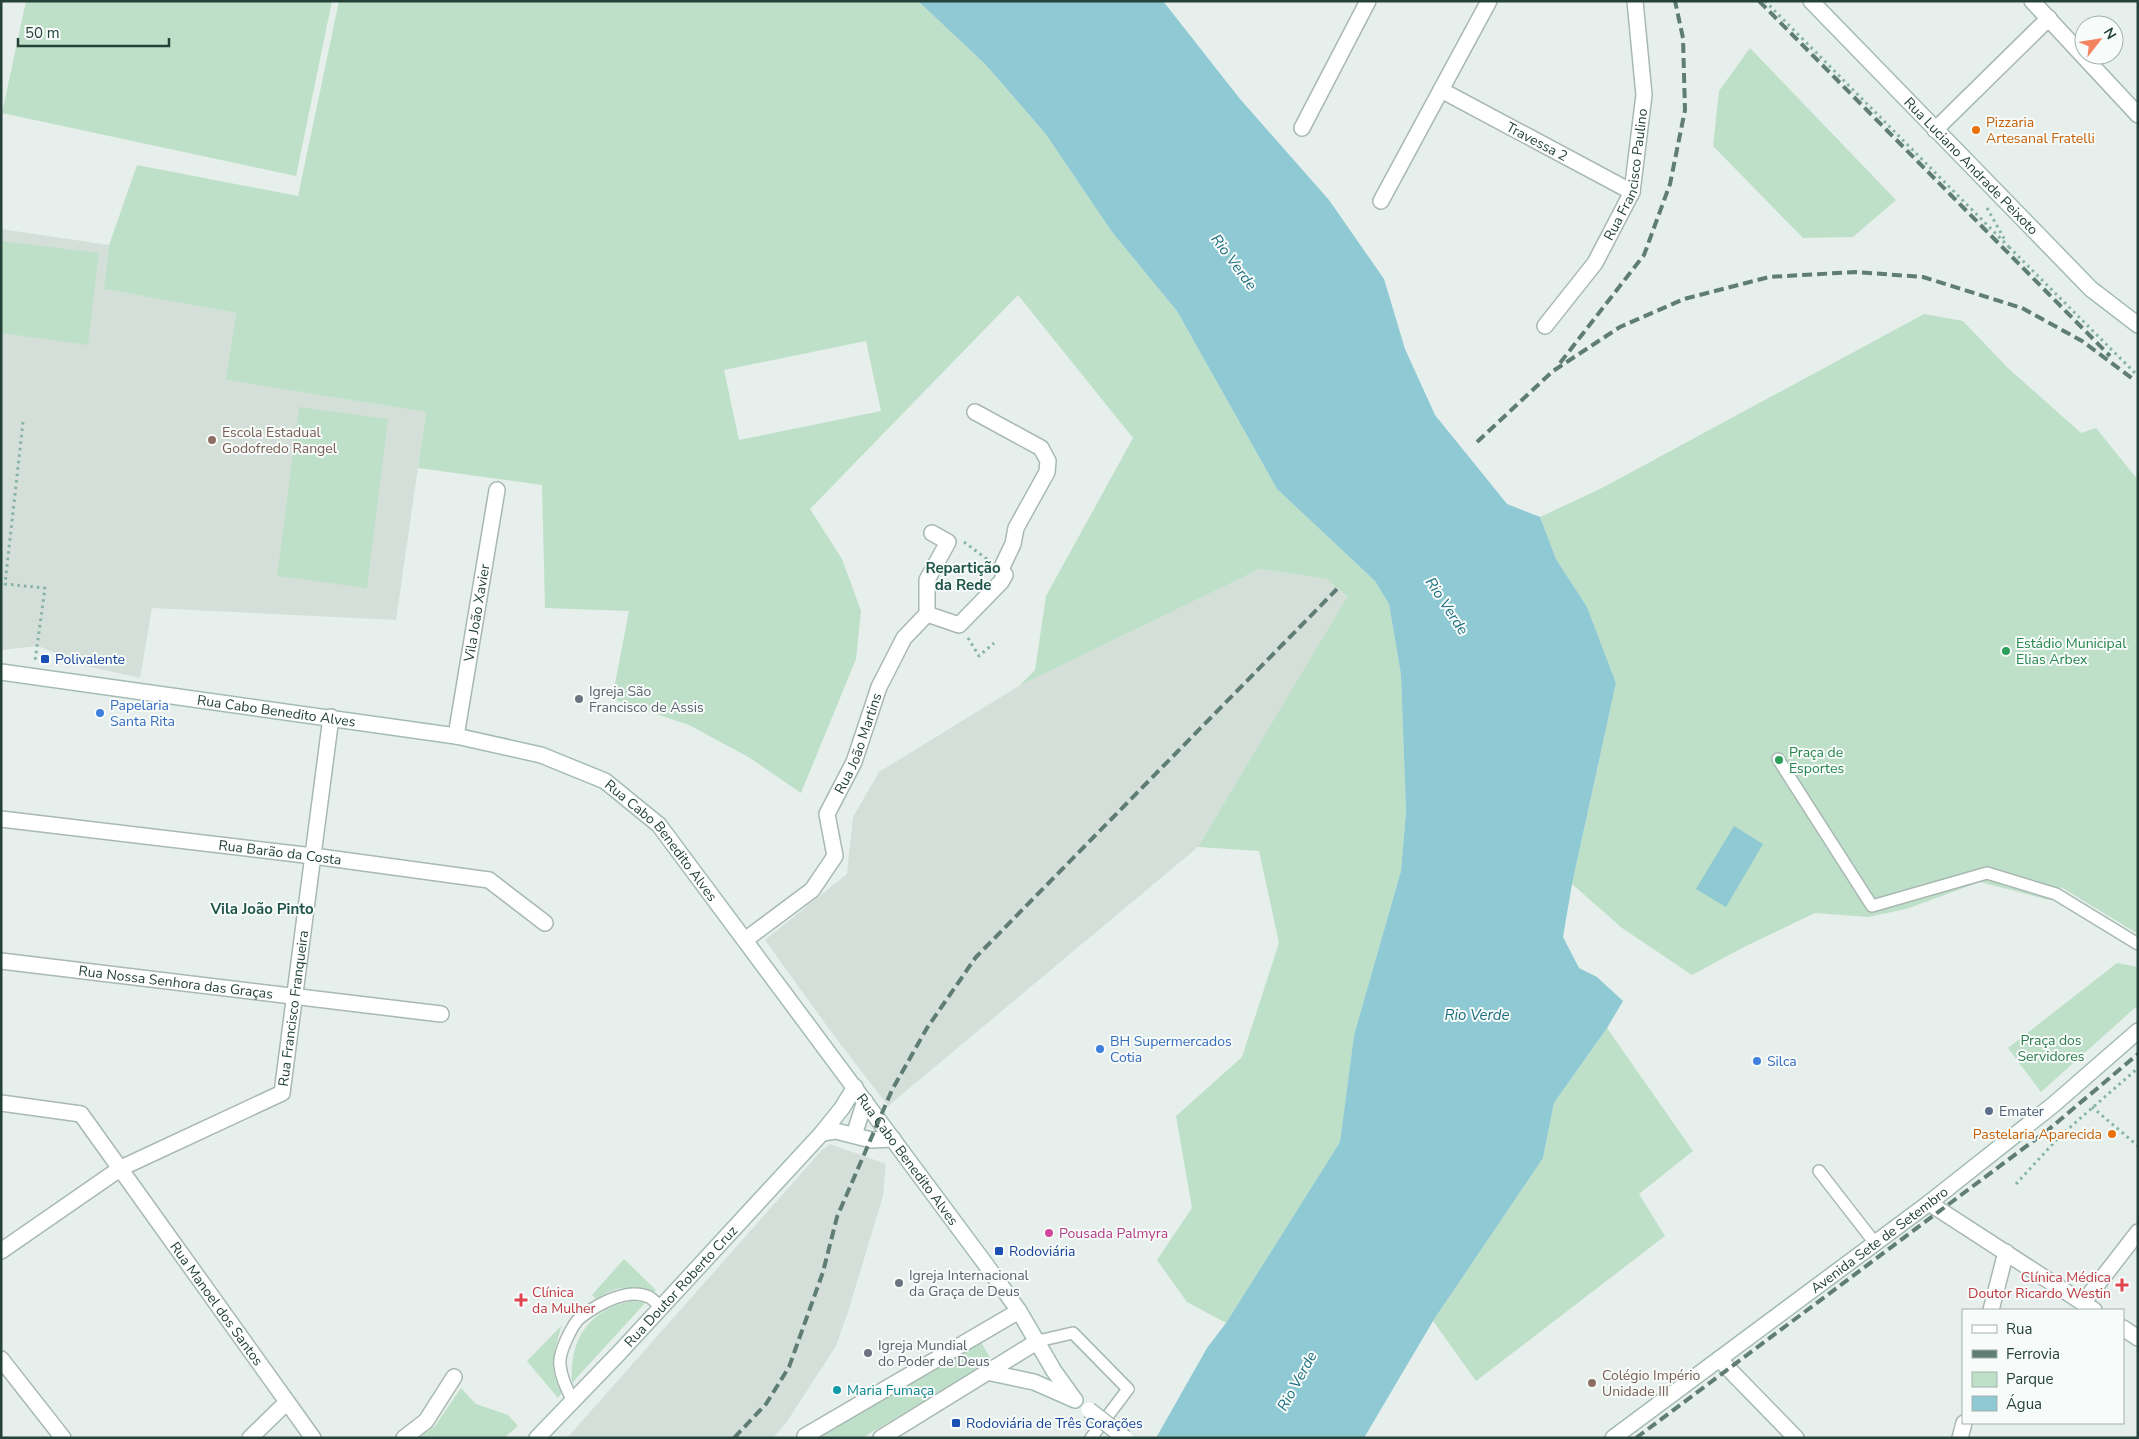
<svg xmlns="http://www.w3.org/2000/svg" width="2139" height="1439" font-family="'Nunito Sans',sans-serif">
  <style>
    .built { fill: #d4dfda }
    .green { fill: #bfe0c8; fill-rule: evenodd }
    .water { fill: #8ec9d4 }
    .lines { fill: none; stroke-linecap: round; stroke-linejoin: round }
    .lane-casing { stroke: #a8b8b2; stroke-width: 14 }
    .street-casing { stroke: #a8b8b2; stroke-width: 18 }
    .secondary-casing { stroke: #a4bbb3; stroke-width: 18 }
    .path { stroke: #86b3a5; stroke-width: 3; stroke-dasharray: 2.5 4; stroke-linecap: butt }
    .lane { stroke: #fff; stroke-width: 11 }
    .street { stroke: #fff; stroke-width: 15 }
    .secondary { stroke: #fff; stroke-width: 15 }
    .rail { stroke: #5f7d75; stroke-width: 4; stroke-dasharray: 10 5; stroke-linecap: butt }
    .secondary-bridge-casing { stroke: #a4bbb3; stroke-width: 18; stroke-linecap: butt }
    .secondary-bridge { stroke: #fff; stroke-width: 15 }
    .food-dot { fill: #e8710a; stroke: #f7fbf9; stroke-width: 2 }
    .education-dot { fill: #8d6e63; stroke: #f7fbf9; stroke-width: 2 }
    .leisure-dot { fill: #2e9e5b; stroke: #f7fbf9; stroke-width: 2 }
    .transit-dot { fill: #1a4fb4; stroke: #f7fbf9; stroke-width: 2 }
    .worship-dot { fill: #6b7280; stroke: #f7fbf9; stroke-width: 2 }
    .shop-dot { fill: #3f7fe0; stroke: #f7fbf9; stroke-width: 2 }
    .service-dot { fill: #5c6f8a; stroke: #f7fbf9; stroke-width: 2 }
    .hotel-dot { fill: #d1479c; stroke: #f7fbf9; stroke-width: 2 }
    .health-dot { fill: #e0444e; stroke: #f7fbf9; stroke-width: 2 }
    .culture-dot { fill: #0f9aa8; stroke: #f7fbf9; stroke-width: 2 }
    .labels { text-anchor: middle; stroke-width: 4; stroke-linejoin: round; paint-order: stroke }
    .food-label { font-size: 14px; fill: #c56008; stroke: #f7fbf9; text-anchor: start }
    .street-label { font-size: 14px; fill: #24423a; stroke: #f7fbf9 }
    .education-label { font-size: 14px; fill: #785e54; stroke: #f7fbf9; text-anchor: start }
    .leisure-label { font-size: 14px; fill: #27864d; stroke: #f7fbf9; text-anchor: start }
    .transit-label { font-size: 14px; fill: #164399; stroke: #f7fbf9; text-anchor: start }
    .worship-label { font-size: 14px; fill: #5b616d; stroke: #f7fbf9; text-anchor: start }
    .shop-label { font-size: 14px; fill: #366cbe; stroke: #f7fbf9; text-anchor: start }
    .park-label { font-size: 14px; fill: #2d7a4b; stroke: #f7fbf9 }
    .service-label { font-size: 14px; fill: #4e5e75; stroke: #f7fbf9; text-anchor: start }
    .hotel-label { font-size: 14px; fill: #b23c85; stroke: #f7fbf9; text-anchor: start }
    .health-label { font-size: 14px; fill: #be3a42; stroke: #f7fbf9; text-anchor: end }
    .culture-label { font-size: 14px; fill: #0d838f; stroke: #f7fbf9; text-anchor: start }
    .water-label { font-size: 15px; font-style: italic; fill: #1c6f80; stroke: #f7fbf9 }
    .neighbourhood-label { font-size: 15px; font-weight: bold; fill: #1f5548; stroke: #f7fbf9 }
  </style>
  <rect width="100%" height="100%" fill="#e6efeb"/>
  <path class="built" d="M1 229 109 245 105 289 236 313 227 380 426 412 396 620 152 608 140 678 86 666 38 646 1 650Z
    M1260 569 1327 579 1347 598 1198 847 888 1106 832 1033 765 940 847 874 853 817 879 772 1019 686Z
    M830 1144 886 1164 883 1196 848 1312 836 1346 786 1423 773 1438H567L822 1150Z"/>
  <path class="green" d="M26 1H332L296 176 2 113Z
    M339 1H918L985 64 1045 133 1112 232 1177 311 1277 489 1375 581 1389 604 1401 675 1406 812 1401 871 1354 1035 1340 1142 1226 1323 1187 1302 1157 1260 1192 1208 1176 1116 1242 1057 1279 943 1259 851 1198 847 1347 597 1327 579 1260 569 1019 686 1035 670 1046 596 1133 438 1018 295 810 509 842 559 861 611 856 659 801 793 750 758 689 725 612 699 629 611 545 608 542 485 418 468 426 412 226 380 236 313 104 289 109 245 137 165 298 196ZM866 341 881 411 739 440 724 370Z
    M1750 48 1896 200 1853 237 1803 238 1713 146 1719 91Z
    M1 241 99 253 88 345 1 333Z
    M1924 314 1963 321 2008 368 2081 433 2096 428 2138 480V934L2061 887 2049 900 1980 882 1906 909 1868 917 1815 913 1744 947 1692 975 1622 928 1572 884 1616 683 1587 607 1556 559 1540 517 1602 488Z
    M299 407 388 419 367 588 277 576Z
    M2117 963 2138 967 2137 1006 2041 1092 2008 1048Z
    M1607 1028 1693 1151 1639 1194 1665 1236 1476 1381 1433 1321 1543 1158 1554 1103Z
    M624 1259 656 1290 653 1293C631 1286 615 1284 597 1300L592 1295Z
    M632 1301 646 1302 572 1383C569 1340 588 1310 632 1301Z
    M562 1325C554 1349 548 1370 562 1393L558 1398 527 1361Z
    M981 1342 992 1361 862 1438H819Z
    M461 1388 476 1404 508 1415 518 1426 504 1438H419L435 1426Z"/>
  <path class="water" d="M918 1H1163L1240 99 1329 200 1384 279 1405 349 1435 415 1507 504 1540 517 1556 559 1587 607 1616 683 1572 884 1563 937 1579 968 1597 977 1623 1001 1607 1028 1554 1103 1543 1158 1433 1321 1364 1438H1156L1207 1348 1226 1323 1340 1142 1354 1035 1401 871 1406 812 1401 675 1389 604 1375 581 1277 489 1177 311 1112 232 1045 133 985 64Z
    M1734 826 1763 844 1726 907 1696 889Z"/>
  <g class="lines">
    <defs>
      <path id="lane" d="M1778 759 1872 906 1987 873 2056 894 2138 944
        M1819 1171 1875 1243
        M1038 1341 1073 1333 1128 1389 1091 1438
        M573 1401C567 1390 561 1378 560 1365 558 1354 572 1324 581 1317 598 1304 628 1287 649 1297 653 1299 657 1304 661 1307"/>
      <g id="street">
        <path d="M2032 1 2138 115"/>
        <path id="s1" d="M1441 90 1632 192"/>
        <path d="M1302 128 1368 1"/>
        <path d="M1935 130 2049 18"/>
        <path d="M1381 201 1489 1"/>
        <path id="s2" d="M1545 326 1595 263 1632 192 1644 95 1635 1"/>
        <path d="M927 614 959 625 1001 582 1005 575 1001 569 1013 544 1016 528 1047 472 1048 461 1041 448 975 412"/>
        <path id="s3" d="M456 736 497 490"/>
        <path id="s4" d="M1 819 313 856 489 880 545 923"/>
        <path id="s5" d="M745 940 812 890 835 856 827 814 854 762 879 687 904 638 927 614V580L948 542 932 533"/>
        <path id="s6" d="M1 961 441 1014"/>
        <path id="s7" d="M1 1103 81 1114 313 1438"/>
        <path d="M1929 1203 2094 1310"/>
        <path id="s8" d="M1 1251 121 1168 282 1093 331 717"/>
        <path d="M2083 1303 2138 1232"/>
        <path d="M1991 1310 2006 1252"/>
        <path d="M2123 1328 2138 1338"/>
        <path d="M1 1359 63 1438"/>
        <path d="M1719 1359 1796 1438"/>
        <path d="M250 1438 287 1402"/>
        <path d="M404 1438 426 1421 454 1377"/>
        <path d="M806 1438 805 1436 1019 1311"/>
        <path d="M881 1438 1038 1341"/>
        <path d="M1960 1438 1964 1423"/>
      </g>
      <g id="secondary">
        <path id="s9" d="M1811 1 2091 289 2138 325"/>
        <path id="s10" d="M1 672 456 736 541 755 605 781 659 825 984 1262 1019 1311 1054 1371 1074 1399"/>
        <path d="M822 1133 836 1131 871 1140 893 1139"/>
        <path d="M854 1135 865 1101"/>
        <path d="M986 1372 1034 1382 1075 1400"/>
        <path id="s11" d="M537 1438 619 1353 822 1133 842 1108 855 1087"/>
        <path id="s12" d="M1613 1438 1929 1203 2053 1105 2138 1031"/>
      </g>
    </defs>
    <use href="#lane" class="lane-casing"/>
    <use href="#street" class="street-casing"/>
    <use href="#secondary" class="secondary-casing"/>
    <path class="path" d="M1765 1 2010 248
      M1987 208 2006 242
      M2009 247 2138 376
      M23 422 5 584 45 588 35 661
      M964 542 987 559
      M968 638 979 656 994 643
      M2092 1107 2138 1146
      M2016 1184 2060 1136 2138 1068"/>
    <use href="#lane" class="lane"/>
    <use href="#street" class="street"/>
    <use href="#secondary" class="secondary"/>
    <path class="rail" d="M1759 1 2110 356
      M1560 363 1644 255 1670 184 1685 110 1683 38 1675 1
      M1477 442 1553 371 1620 327 1684 299 1769 277 1855 272 1923 277 2022 308 2082 341 2133 379
      M734 1438 766 1404 789 1367 823 1272 837 1217 892 1090 927 1028 976 957 1337 589
      M1636 1438 2048 1130 2138 1054"/>
    <defs>
      <path id="secondary-bridge" d="M1089 1410 1125 1438"/>
    </defs>
    <use href="#secondary-bridge" class="secondary-bridge-casing"/>
    <use href="#secondary-bridge" class="secondary-bridge"/>
  </g>
  <g class="food-dot">
    <circle cx="1976" cy="130" r="5"/>
    <circle cx="2112" cy="1134" r="5"/>
  </g>
  <g class="education-dot">
    <circle cx="212" cy="440" r="5"/>
    <circle cx="1592" cy="1383" r="5"/>
  </g>
  <g class="leisure-dot">
    <circle cx="2006" cy="651" r="5"/>
    <circle cx="1779" cy="760" r="5"/>
  </g>
  <g class="transit-dot">
    <rect x="40" y="654" width="10" height="10" rx="2.5"/>
    <rect x="994" y="1246" width="10" height="10" rx="2.5"/>
    <rect x="951" y="1418" width="10" height="10" rx="2.5"/>
  </g>
  <g class="worship-dot">
    <circle cx="579" cy="699" r="5"/>
    <circle cx="899" cy="1283" r="5"/>
    <circle cx="868" cy="1353" r="5"/>
  </g>
  <g class="shop-dot">
    <circle cx="100" cy="713" r="5"/>
    <circle cx="1100" cy="1049" r="5"/>
    <circle cx="1757" cy="1061" r="5"/>
  </g>
  <circle class="service-dot" cx="1989" cy="1111" r="5"/>
  <circle class="hotel-dot" cx="1049" cy="1233" r="5"/>
  <g class="health-dot">
    <path d="M2119.5 1277.5h5v5h5v5h-5v5h-5v-5h-5v-5h5z"/>
    <path d="M518.5 1292.5h5v5h5v5h-5v5h-5v-5h-5v-5h5z"/>
  </g>
  <circle class="culture-dot" cx="837" cy="1390" r="5"/>
  <g class="labels">
    <g class="food-label">
      <text x="1986" y="127">Pizzaria<tspan x="1986" dy="16">Artesanal Fratelli</tspan></text>
      <text x="2102" y="1139" text-anchor="end">Pastelaria Aparecida</text>
    </g>
    <g class="street-label">
      <text dy="5" stroke="none"><textPath href="#s1" startOffset="109">Travessa 2</textPath></text>
      <text dy="5" stroke="none"><textPath href="#s9" startOffset="230">Rua Luciano Andrade Peixoto</textPath></text>
      <text dy="5" stroke="none"><textPath href="#s2" startOffset="176">Rua Francisco Paulino</textPath></text>
      <text dy="5" stroke="none"><textPath href="#s3" startOffset="125">Vila João Xavier</textPath></text>
      <text dy="5" stroke="none"><textPath href="#s10" startOffset="278">Rua Cabo Benedito Alves</textPath></text>
      <text dy="5" stroke="none"><textPath href="#s5" startOffset="245">Rua João Martins</textPath></text>
      <text dy="5" stroke="none"><textPath href="#s10" startOffset="698">Rua Cabo Benedito Alves</textPath></text>
      <text dy="5" stroke="none"><textPath href="#s4" startOffset="281">Rua Barão da Costa</textPath></text>
      <text dy="5" stroke="none"><textPath href="#s6" startOffset="176">Rua Nossa Senhora das Graças</textPath></text>
      <text dy="5" stroke="none"><textPath href="#s8" startOffset="409">Rua Francisco Franqueira</textPath></text>
      <text dy="5" stroke="none"><textPath href="#s10" startOffset="1102">Rua Cabo Benedito Alves</textPath></text>
      <text dy="5" stroke="none"><textPath href="#s12" startOffset="332">Avenida Sete de Setembro</textPath></text>
      <text dy="5" stroke="none"><textPath href="#s11" startOffset="209">Rua Doutor Roberto Cruz</textPath></text>
      <text dy="5" stroke="none"><textPath href="#s7" startOffset="314">Rua Manoel dos Santos</textPath></text>
    </g>
    <g class="education-label">
      <text x="222" y="437">Escola Estadual<tspan x="222" dy="16">Godofredo Rangel</tspan></text>
      <text x="1602" y="1380">Colégio Império<tspan x="1602" dy="16">Unidade III</tspan></text>
    </g>
    <g class="leisure-label">
      <text x="2016" y="648">Estádio Municipal<tspan x="2016" dy="16">Elias Arbex</tspan></text>
      <text x="1789" y="757">Praça de<tspan x="1789" dy="16">Esportes</tspan></text>
    </g>
    <g class="transit-label">
      <text x="55" y="664">Polivalente</text>
      <text x="1009" y="1256">Rodoviária</text>
      <text x="966" y="1428">Rodoviária de Três Corações</text>
    </g>
    <g class="worship-label">
      <text x="589" y="696">Igreja São<tspan x="589" dy="16">Francisco de Assis</tspan></text>
      <text x="909" y="1280">Igreja Internacional<tspan x="909" dy="16">da Graça de Deus</tspan></text>
      <text x="878" y="1350">Igreja Mundial<tspan x="878" dy="16">do Poder de Deus</tspan></text>
    </g>
    <g class="shop-label">
      <text x="110" y="710">Papelaria<tspan x="110" dy="16">Santa Rita</tspan></text>
      <text x="1110" y="1046">BH Supermercados<tspan x="1110" dy="16">Cotia</tspan></text>
      <text x="1767" y="1066">Silca</text>
    </g>
    <g class="park-label">
      <text x="2051" y="1045">Praça dos<tspan x="2051" dy="16">Servidores</tspan></text>
    </g>
    <g class="service-label">
      <text x="1999" y="1116">Emater</text>
    </g>
    <g class="hotel-label">
      <text x="1059" y="1238">Pousada Palmyra</text>
    </g>
    <g class="health-label">
      <text x="2111" y="1282">Clínica Médica<tspan x="2111" dy="16">Doutor Ricardo Westin</tspan></text>
      <text x="532" y="1297" text-anchor="start">Clínica<tspan x="532" dy="16">da Mulher</tspan></text>
    </g>
    <g class="culture-label">
      <text x="847" y="1395">Maria Fumaça</text>
    </g>
    <g class="water-label">
      <text transform="translate(1234 262) rotate(53)" y="5">Rio Verde</text>
      <text transform="translate(1447 606) rotate(57)" y="5">Rio Verde</text>
      <text x="1477" y="1020">Rio Verde</text>
      <text transform="translate(1297 1381) rotate(-61)" y="5">Rio Verde</text>
    </g>
    <g class="neighbourhood-label">
      <text x="963" y="573">Repartição<tspan x="963" dy="17">da Rede</tspan></text>
      <text x="262" y="914">Vila João Pinto</text>
    </g>
  </g>
  <rect width="2139" height="1439" fill="none" stroke="#24423a" stroke-width="5"/>
  <rect x="1962" y="1309" width="162" height="115" fill="#f7fbf9" stroke="#a3b1ad"/>
  <rect x="1972" y="1325" width="25" height="8" fill="#ffffff" stroke="#a3b1ad"/>
  <text x="2006" y="1334" font-size="15" fill="#24423a">Rua</text>
  <rect x="1972" y="1350" width="25" height="8" fill="#5f7d75" stroke="#a3b1ad"/>
  <text x="2006" y="1359" font-size="15" fill="#24423a">Ferrovia</text>
  <rect x="1972" y="1372" width="25" height="15" fill="#bfe0c8" stroke="#a3b1ad"/>
  <text x="2006" y="1384" font-size="15" fill="#24423a">Parque</text>
  <rect x="1972" y="1396" width="25" height="15" fill="#8ec9d4" stroke="#a3b1ad"/>
  <text x="2006" y="1409" font-size="15" fill="#24423a">Água</text>
  <g transform="translate(2099 40) rotate(59)"><circle r="24" fill="#f7fbf9" stroke="#a3b1ad"/>
  <path d="M0-4L9 19L0 12L-9 19Z" fill="#f4845f"/>
  <text y="-8" font-size="14" font-weight="bold" text-anchor="middle" fill="#24423a">N</text>
  </g>
  <path d="M18 38v8h151v-8" fill="none" stroke="#24423a" stroke-width="2.5"/>
  <text x="25" y="38" font-size="15" fill="#24423a" stroke="#f7fbf9" stroke-width="4" paint-order="stroke">50 m</text>
</svg>
